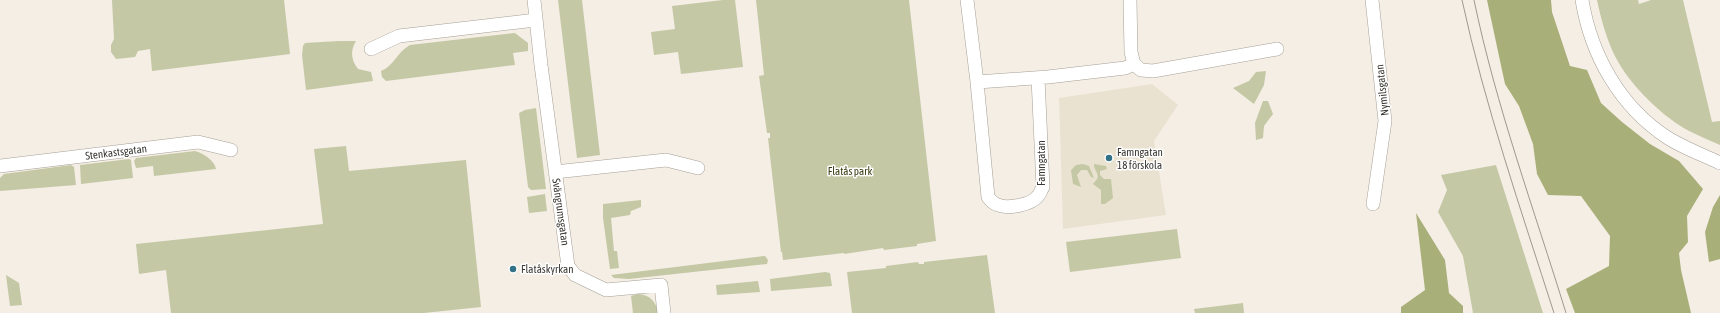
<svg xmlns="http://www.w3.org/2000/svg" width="1720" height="313" font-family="'Asap Condensed',sans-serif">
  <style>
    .built { fill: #eae2d1 }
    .green { fill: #c4c8a5 }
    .forest { fill: #a9af79 }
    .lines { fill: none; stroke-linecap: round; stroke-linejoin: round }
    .street-casing { stroke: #a6a097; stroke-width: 14 }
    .street { stroke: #fff; stroke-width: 13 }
    .tram { stroke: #9d9891; stroke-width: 1 }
    .poi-dot { fill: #337187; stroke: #fff; stroke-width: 1.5 }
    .labels { text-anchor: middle; stroke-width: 3; stroke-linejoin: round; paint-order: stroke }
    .street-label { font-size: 11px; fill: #3a3834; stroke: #fff }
    .poi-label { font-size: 11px; fill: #3a3834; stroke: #fff; text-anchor: start }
    .park-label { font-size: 11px; fill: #393c12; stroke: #fff }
  </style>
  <rect width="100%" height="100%" fill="#f4eee4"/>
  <path class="built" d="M1152 84 1178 105 1154 141 1166 215 1063 229 1059 98Z"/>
  <path class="green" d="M112 0H284L290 54 152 71 150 49 138 51 135 57 116 59 111 52V45L114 39Z
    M558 0H582L600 155 577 158Z
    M723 0H735L743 67 681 74 678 52 654 55 651 32 675 29 672 6Z
    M756 0H909L936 241 917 244V246L884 250 883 248 844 254V253L783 260 782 252H781L768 138H770V133H767L759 76 764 75Z
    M1597 0H1638L1639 4 1651 0H1683L1712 122 1720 121V145C1707 139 1691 133 1679 125 1656 110 1629 83 1616 58 1607 41 1601 19 1597 0Z
    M515 33 528 43V51L513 53 515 65 386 81 382 77 381 71C394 66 397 52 410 45Z
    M339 41H356C350 51 351 60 358 69L371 72 373 81 306 90 302 55 303 46 305 43Z
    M1266 71 1264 85 1254 104 1233 88 1249 81 1256 72Z
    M1263 101H1268L1273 114 1264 126 1263 138 1256 140 1255 123Z
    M536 108 546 189 531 190 528 187 519 113 525 110Z
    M346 146 349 171 466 160 481 307 424 313H171L166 270 139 274 136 244 323 224 314 149Z
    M195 151C203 153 215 161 216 169L154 176 153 166 136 168 134 161 136 158Z
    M129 159 131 160 133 178 81 184 80 165Z
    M1083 164 1089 166 1094 178 1091 177 1087 170H1081L1077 175 1081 187 1073 184 1071 170 1076 165Z
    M1094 164 1106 166 1107 169 1100 171V175L1104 179H1111L1113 198 1105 204H1101V190L1093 184C1094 182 1096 181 1097 179 1100 174 1093 169 1094 164Z
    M71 165 74 167 76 185 0 191V178L4 174Z
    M1496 165 1543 313H1473L1463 256 1438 212 1447 190 1441 175Z
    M545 194 547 211 529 213 527 197Z
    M641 200V207L631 211 630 215 611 218 614 251H617L619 268 610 269 603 218V204Z
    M1177 229 1181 258 1070 272 1066 242Z
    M987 255 995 313H852L847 272 886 268V266L918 262 919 264H924V262Z
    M765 256 768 260 767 264 629 279 614 278 611 275Z
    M825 272 830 273 832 286 771 291 770 279Z
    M6 275 19 283 22 305 10 306Z
    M758 281 760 292 717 295 716 285Z
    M638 294C650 295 656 301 658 313H633L631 296Z
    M1243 303 1244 313H1195L1194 309Z"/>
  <path class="forest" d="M1487 0H1551L1552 12 1570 66 1587 70 1601 103 1622 122 1650 144 1679 161 1703 189 1687 216 1688 242 1679 253 1681 270 1691 313H1575L1566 289 1609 266 1610 236 1581 196 1548 195 1537 174 1533 144 1519 106 1505 84Z
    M1720 195V259L1709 262 1705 232 1713 207Z
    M1416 213 1445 260 1449 293 1463 306V313H1401V307L1425 290Z"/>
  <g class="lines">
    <defs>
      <path id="street" d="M534 0 541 65 568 266 575 275 606 290 661 285 664 313
        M967 0 977 82 1048 77 1125 68 1134 64
        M1130 0 1131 52 1134 64 1141 70 1153 71 1277 49
        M1372 0 1385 121 1373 204
        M1582 0C1591 55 1620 107 1668 138 1684 148 1703 155 1720 163
        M371 49 399 36 536 20
        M977 82 988 197C991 201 994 204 998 205 1008 209 1031 205 1038 196 1040 194 1041 190 1043 187L1038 78
        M0 166 198 142 231 150
        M555 172 666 160 698 168"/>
    </defs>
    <use href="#street" class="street-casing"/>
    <use href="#street" class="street"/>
    <path class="tram" d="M1462 0C1485 106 1521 210 1554 313
      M1474 0C1496 106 1534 209 1566 313"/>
  </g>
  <g class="poi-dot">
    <circle cx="1109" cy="158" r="4"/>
    <circle cx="513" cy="269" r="4"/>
  </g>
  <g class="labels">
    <g class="street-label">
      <text transform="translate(1382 90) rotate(-96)" y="4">Nymilsgatan</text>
      <text transform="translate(116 152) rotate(-7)" y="4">Stenkastsgatan</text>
      <text transform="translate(1041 163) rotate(-90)" y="4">Famngatan</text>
      <text transform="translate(561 212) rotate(82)" y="4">Svängrumsgatan</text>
    </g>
    <g class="poi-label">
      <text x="1117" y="156">Famngatan<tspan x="1117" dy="13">18 förskola</tspan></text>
      <text x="521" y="273">Flatåskyrkan</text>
    </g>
    <g class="park-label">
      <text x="850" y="175">Flatås park</text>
    </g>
  </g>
</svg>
